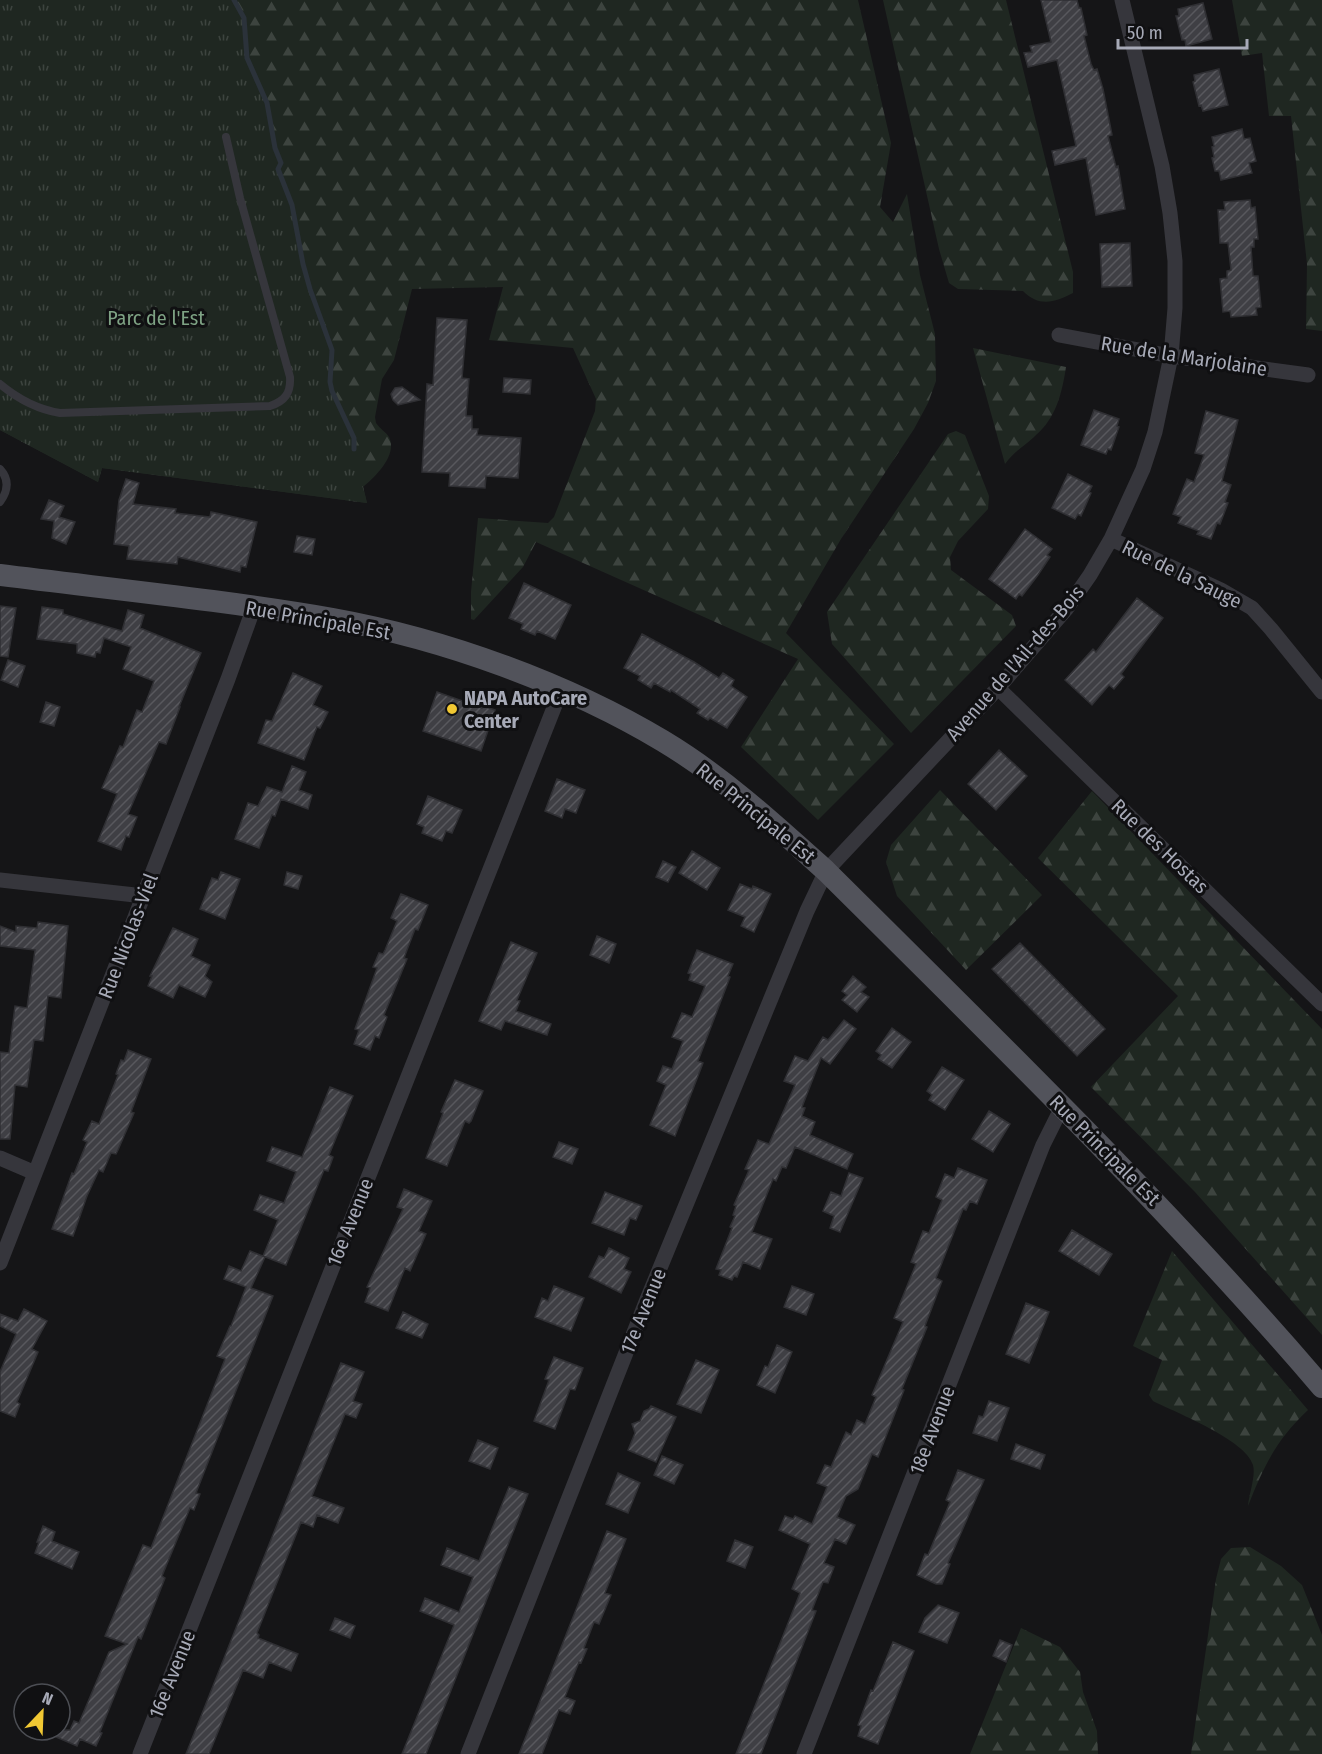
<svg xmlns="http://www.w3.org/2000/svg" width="1322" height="1754" font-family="'Fira Sans Condensed',sans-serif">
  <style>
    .forest { fill: url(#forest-firs) }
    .park { fill: url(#park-tufts) }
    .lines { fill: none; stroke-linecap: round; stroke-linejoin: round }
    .stream { stroke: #2b323a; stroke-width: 5 }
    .building { fill: url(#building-hatch); stroke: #2f2f33; stroke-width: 1.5 }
    .lane { stroke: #36363c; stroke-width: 8 }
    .street { stroke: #36363c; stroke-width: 15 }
    .primary { stroke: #52535b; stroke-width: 22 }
    .poi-dot { fill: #f1c833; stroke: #101012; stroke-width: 2 }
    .labels { text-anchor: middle; stroke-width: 6; stroke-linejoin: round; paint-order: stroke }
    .park-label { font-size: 20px; fill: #7ea284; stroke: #101012 }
    .street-label { font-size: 20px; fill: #a7aab7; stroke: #101012 }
    .poi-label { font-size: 20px; font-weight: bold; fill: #a7aab7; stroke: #101012; text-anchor: start }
  </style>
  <defs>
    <pattern id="forest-firs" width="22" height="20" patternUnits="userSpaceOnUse" patternTransform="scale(1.5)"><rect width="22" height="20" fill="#1f2721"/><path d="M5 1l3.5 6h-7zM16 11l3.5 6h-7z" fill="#3d443f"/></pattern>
    <pattern id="park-tufts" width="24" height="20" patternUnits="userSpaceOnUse" patternTransform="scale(1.5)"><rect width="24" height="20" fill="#1f2721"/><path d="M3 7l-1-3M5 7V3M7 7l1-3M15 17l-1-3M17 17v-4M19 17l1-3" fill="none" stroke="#3d443f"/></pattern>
    <pattern id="building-hatch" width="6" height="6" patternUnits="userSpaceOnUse" patternTransform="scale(1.5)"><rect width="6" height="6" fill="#3f3f44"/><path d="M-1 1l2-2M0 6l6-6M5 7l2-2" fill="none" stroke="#58585d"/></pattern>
  </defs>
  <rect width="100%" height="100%" fill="#151517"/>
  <path class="forest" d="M234 0H858L891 143 880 207 893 222 907 194 920 275 935 334 936 381 928 403 914 429 841 539 786 633 894 744 818 820 741 747 798 659 536 542 523 567 474 620 471 619V592L478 518 548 523 554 517 595 411 596 399 573 348 489 340 503 287 412 289 394 360 382 379 375 417 376 423C380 429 386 432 389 437 398 455 375 477 363 487L367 503 102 468 98 482 0 430V397L342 409 330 382 332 350 303 264 301 246 285 182 278 169 281 163 275 148 271 120 258 82 247 58 244 18Z
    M883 0H1006L1073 272V293C1054 303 1039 307 1023 291L958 289 949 283 939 249Z
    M1232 0H1322V331L1306 329 1307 264 1291 116H1269L1262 53 1242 56Z
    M973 348 1066 367C1062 393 1056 418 1036 435 1024 447 1015 450 1005 464Z
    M956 431 965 435 989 496 988 509 958 541 950 557 951 570 1012 615 1016 626 911 733 832 644 827 612 948 434Z
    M940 790 1042 895 966 970 897 896 886 862 891 845Z
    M1092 791 1322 1029V1335L1195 1192 1091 1087 1178 996 1038 858Z
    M1172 1251 1308 1410C1276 1440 1264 1466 1248 1506 1249 1494 1256 1476 1253 1465 1246 1440 1177 1413 1153 1401L1149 1395 1162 1360 1133 1346Z
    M1250 1547 1281 1566 1302 1585 1322 1635V1754H1191L1216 1579 1221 1559 1231 1548Z
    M1021 1628 1060 1647 1080 1672 1083 1692 1097 1731 1098 1754H970Z"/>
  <path class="park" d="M0 0H234L244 18 247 58 267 103 275 148 281 163 278 169 292 205 303 264 332 350 330 382 354 438V449L367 503 102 468 98 482 0 430Z"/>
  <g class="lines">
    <path class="stream" d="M234 0 244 18 247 58 267 103 275 148 281 163 278 169 292 205 303 264 310 289 332 350 330 382 332 391 354 438V449"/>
  </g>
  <path class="building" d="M1041 0H1077L1079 8H1081L1087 35 1084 36 1091 64 1094 70 1097 69 1103 89 1112 135 1108 136 1116 167 1118 166 1125 209 1096 215 1086 158 1055 165 1052 151 1076 146 1057 60 1028 67 1024 53 1032 52 1030 46 1051 42Z
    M1203 3 1212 39 1186 46 1185 40H1182L1176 16H1179L1178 9Z
    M1219 69 1228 105 1203 111 1201 105 1199 106 1193 82 1195 81 1194 75Z
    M1242 129 1244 139 1250 138 1256 161 1249 163 1252 173 1221 180 1219 171H1215L1212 158 1214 157 1212 147 1214 146 1212 137Z
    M1250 200 1251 208 1255 207 1258 239H1254V247H1251L1253 276H1258L1261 307 1256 308 1257 315 1231 317 1230 311 1223 312 1220 279 1227 278V271L1231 270 1228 243H1220L1218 210H1225L1224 202Z
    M1130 243 1132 286 1102 287 1100 244Z
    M437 318 467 320 462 378 469 379 466 416H472V429H478L477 435 521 438 518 478 486 476 485 488 449 486 450 473 422 472 427 384 433 385Z
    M504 378 531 380 530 394 503 392Z
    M402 387 420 400 398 405 393 400 391 394 395 388Z
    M1094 410 1119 419 1117 426 1119 427 1111 450 1108 449 1106 454 1081 445Z
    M1206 411 1238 420 1222 481 1231 485 1225 502 1228 503 1220 524 1217 523 1211 539 1197 534 1199 531 1178 523 1181 517 1173 514 1187 479 1194 482 1204 455 1195 453Z
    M1068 474 1092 486 1089 492 1091 493 1081 516 1078 514 1075 519 1052 508Z
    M126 479 139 483 133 504 176 509 175 513 210 517 211 512 257 522 246 567 241 566 240 572 178 557 177 564 127 559 129 546 114 544 119 500Z
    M49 500 64 506 59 517 75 522 66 544 52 538 54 521 41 519Z
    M1025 529 1052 549 1047 555 1050 557 1038 575 1022 596 1019 594 1016 599 989 579Z
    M297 536 315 539 312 555 294 552Z
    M524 583 571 605 555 639 537 631 535 635 521 629 523 624 509 618Z
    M1137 598 1163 618 1121 674 1124 677 1114 689 1109 685 1092 705 1065 680 1093 649 1096 652Z
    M0 606 16 608 8 657 0 656Z
    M42 607 63 610V614L122 631 128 610 144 615 140 628 201 653 179 707H180L166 744 159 742 128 814 137 817 129 837 126 836 121 850 98 841 117 794 102 788 120 746 123 747 137 710 142 712 154 681 123 669 131 647 104 638 100 653 96 652 95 657 77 653V644L37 639Z
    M642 634 694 662 719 678 723 673 734 680 731 686 747 697 727 728 710 718 708 720 697 713 700 709 671 690 670 692 654 683 651 688 638 680 640 676 624 668Z
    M8 660 25 666 18 687 1 680Z
    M293 673 322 686 313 705 328 712 320 728 317 727 304 760 258 743 266 720 272 721Z
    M437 692 482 708 483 706 495 710 481 751 423 731Z
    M46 702 60 707 54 726 40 722Z
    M999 750 1027 776 996 810 968 784Z
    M292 766 306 772 299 790 312 795 308 809 281 799 275 816 272 815 259 848 235 839 248 803 258 806 267 787 282 792Z
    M557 779 585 790 576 813 565 809 562 818 545 811Z
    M428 796 462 810 452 833 446 831 442 841 422 833 424 827 417 824Z
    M692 851 720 868 707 890 679 873Z
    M663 861 676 867 668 882 656 877Z
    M221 872 240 879 225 919 200 909 212 878 218 880Z
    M287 872 302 876 298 889 284 885Z
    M740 884 752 889 753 886 771 894 754 932 741 926 745 917 728 910Z
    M401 894 428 905 418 930 415 929 404 958 407 959 384 1015 387 1017 379 1038 375 1036 370 1050 354 1044 359 1030 355 1029 377 968 373 967 379 953 383 954 385 950 397 921 391 918Z
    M38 922 68 926 61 998 48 996 43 1041 34 1040 27 1087 15 1085 10 1139H0V1052L9 1053 15 1006 27 1008 35 950 0 946V926L16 932V926L37 928Z
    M173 928 198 939 191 956 210 965 205 976 212 982 205 997 179 985 173 998 148 986 152 976H150Z
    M597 936 616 944 609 963 590 955Z
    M511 942 537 953 517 1000 520 1001 516 1011 551 1024 547 1035 505 1021 501 1030 479 1021Z
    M1020 943 1105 1029 1077 1056 992 969Z
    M697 950 733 964 728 976 730 977 698 1061 703 1063 675 1136 650 1125 666 1085 657 1081 663 1066 672 1069 683 1041 672 1037 682 1013 692 1017 705 986 689 980 691 974 688 973Z
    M853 976 866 987 861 992 869 997 857 1012 842 1000 847 995 842 991Z
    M844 1020 856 1029 830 1064 821 1058 802 1107 805 1108 802 1116 815 1122 810 1135 853 1154 847 1169 795 1147 786 1168 782 1167 776 1181 773 1179 752 1232 772 1239 760 1269 743 1262 737 1277 734 1276 732 1280 719 1275 721 1270 716 1269 732 1228 730 1227 735 1216 733 1215 736 1206 734 1205 749 1170 745 1169 758 1140 769 1144 795 1085 784 1081 795 1056 808 1061 823 1037 828 1040Z
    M892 1028 911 1042 892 1068 878 1059 881 1055 876 1051Z
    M128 1050 151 1059 131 1112 134 1113 118 1150 116 1154 111 1153 103 1172 99 1170 87 1196 73 1236 52 1229 72 1173 74 1174 87 1142 83 1140 92 1121 99 1124 118 1075 116 1074 121 1060 124 1061Z
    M942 1067 964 1080 945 1110 929 1100 932 1095 927 1091Z
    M455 1080 483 1091 471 1121 469 1123 465 1121 447 1166 426 1158 443 1113 441 1112Z
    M330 1087 353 1096 329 1155 333 1157 328 1171 324 1170 286 1265 263 1256 278 1220 254 1210 260 1195 284 1203 296 1172 267 1161 272 1147 302 1157Z
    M989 1111 1010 1124 993 1152 972 1139Z
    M559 1142 578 1149 572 1164 553 1157Z
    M958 1168 987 1180 977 1204 970 1201 966 1210 963 1209 936 1278 942 1281 925 1326 927 1327 902 1389 904 1390 878 1457 872 1454 858 1489 846 1496 837 1517 855 1525 846 1544 835 1539 824 1563 834 1567 828 1583 823 1582 812 1610 816 1611 761 1754H736L800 1593 792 1589 810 1544 779 1530 785 1516 793 1519 795 1516 812 1524 827 1487 817 1483 825 1465 831 1467 846 1432 851 1435 857 1420 865 1424 876 1397 872 1395 903 1322 894 1318 916 1264 911 1262 923 1231 929 1233 942 1200 936 1197 945 1174 954 1178Z
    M849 1173 863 1178 840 1232 830 1228 834 1216 823 1211 831 1192 841 1196Z
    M404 1189 432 1201 419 1231 426 1234 410 1271 405 1268 388 1311 365 1302 370 1288 367 1287 403 1209 397 1207Z
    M605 1192 642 1206 636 1220 630 1218 624 1235 592 1223Z
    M1072 1230 1112 1254 1099 1275 1059 1251Z
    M609 1248 629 1258 624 1269 631 1272 621 1293 589 1277 599 1256 604 1258Z
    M250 1251 265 1257 251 1288 273 1296 196 1493 200 1494 194 1510 190 1508 162 1576 165 1578 141 1639 138 1637 100 1732 102 1733 96 1746 80 1739 77 1746 40 1730H70L74 1721 79 1723 109 1652 127 1644 105 1636 143 1545 151 1548 225 1359 217 1356 230 1326H231L246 1287 224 1279 229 1266 241 1271Z
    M554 1286 584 1298 571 1331 535 1317 542 1298 548 1301Z
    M792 1286 814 1294 806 1315 784 1307Z
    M1026 1303 1049 1312 1029 1363 1006 1354Z
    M24 1309 47 1321 32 1349 38 1352 17 1402 20 1404 15 1417 0 1411V1372L16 1334 0 1326V1314L18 1321Z
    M403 1312 428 1324 422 1338 396 1328Z
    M777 1345 792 1352 775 1393 757 1385 765 1366 768 1367Z
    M554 1357 583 1368 575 1390 570 1389 555 1429 534 1421 549 1380 545 1379Z
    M696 1360 719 1370 701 1413 677 1404Z
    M341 1363 364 1372 353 1401 362 1404 356 1418 345 1414 312 1496 344 1508 338 1523 317 1515 313 1527 301 1522 257 1633 259 1635 258 1638 298 1654 291 1671 269 1662 263 1678 243 1670 209 1754H186Z
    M989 1401 1009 1408 997 1441 973 1433 979 1416 983 1417Z
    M651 1406 676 1417 656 1462 628 1450 635 1433 632 1424 640 1421 644 1411 649 1409Z
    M478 1440 498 1448 490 1469 469 1461Z
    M1016 1444 1045 1455 1040 1469 1011 1459Z
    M662 1456 683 1465 674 1484 654 1475Z
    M958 1470 984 1480 948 1563 950 1564 942 1584H936L917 1575 925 1554 928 1555 950 1502 946 1500Z
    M618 1473 640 1483 628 1513 606 1504Z
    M509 1487 528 1494 426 1754H402L454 1625 420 1611 425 1598 459 1612 473 1577 441 1565 447 1548 479 1561Z
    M43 1526 55 1532 52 1541 79 1552 72 1569 35 1553 39 1542H37Z
    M607 1531 626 1539 605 1593 611 1595 599 1624 594 1622 584 1648 587 1649 581 1663 579 1662 565 1697 575 1701 570 1714 559 1710 542 1754H519Z
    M735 1540 753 1547 745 1568 727 1561Z
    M938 1605 959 1613 947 1643 919 1632 925 1618Z
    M335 1618 355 1626 350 1638 330 1630Z
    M1000 1640 1012 1645 1006 1662 993 1656Z
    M893 1642 914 1651 878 1744 858 1736 861 1726 858 1725 871 1690 873 1691Z"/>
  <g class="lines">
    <path class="lane" d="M0 384C18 399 36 409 60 413L270 406C285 401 291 393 290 377L240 198 226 137
      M0 469C10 480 8 491 0 502"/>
    <path class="street" d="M1059 335 1171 356 1308 375
      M1111 539 1221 590 1252 608 1271 629 1322 692
      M998 688 1322 1004
      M0 880 144 896
      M0 1158 35 1173
      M0 1263 228 679 254 607
      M140 1754 561 690
      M468 1754 646 1302 807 911 826 871 998 688 1067 608 1090 575 1111 539 1143 469 1155 432 1171 356 1175 308V261L1170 213 1162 166 1122 0
      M804 1754 1043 1145 1057 1117 1064 1108"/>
    <path class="primary" d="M0 575C111 589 223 600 333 619 444 639 566 683 663 741 723 777 775 825 826 871 996 1040 1166 1205 1322 1387"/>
  </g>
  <circle class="poi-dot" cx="452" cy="709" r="6"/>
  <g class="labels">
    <g class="park-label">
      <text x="156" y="325">Parc de l'Est</text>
    </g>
    <g class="street-label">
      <text transform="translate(1184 356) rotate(9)" y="7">Rue de la Marjolaine</text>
      <text transform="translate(1182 574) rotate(26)" y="7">Rue de la Sauge</text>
      <text transform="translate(318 620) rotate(10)" y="7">Rue Principale Est</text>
      <text transform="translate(1015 663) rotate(-49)" y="7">Avenue de l'Ail-des-Bois</text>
      <text transform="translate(756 813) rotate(39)" y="7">Rue Principale Est</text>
      <text transform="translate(1160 846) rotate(44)" y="7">Rue des Hostas</text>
      <text transform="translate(128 936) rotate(-69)" y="7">Rue Nicolas-Viel</text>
      <text transform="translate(1105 1150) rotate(45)" y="7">Rue Principale Est</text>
      <text transform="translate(350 1222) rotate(-68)" y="7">16e Avenue</text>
      <text transform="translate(643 1311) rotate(-68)" y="7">17e Avenue</text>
      <text transform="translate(932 1430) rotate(-69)" y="7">18e Avenue</text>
      <text transform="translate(172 1674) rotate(-68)" y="7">16e Avenue</text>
    </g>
    <g class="poi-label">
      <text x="464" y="705">NAPA AutoCare<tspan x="464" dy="23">Center</tspan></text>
    </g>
  </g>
  <g transform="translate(42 1712) rotate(23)"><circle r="28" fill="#101012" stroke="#4c4e54" stroke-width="1.5"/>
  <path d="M0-4.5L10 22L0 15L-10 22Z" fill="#f1c833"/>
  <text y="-9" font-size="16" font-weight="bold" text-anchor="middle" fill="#a7aab7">N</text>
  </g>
  <path d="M1118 39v9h129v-9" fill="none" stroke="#a7aab7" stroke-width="3"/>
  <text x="1127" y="39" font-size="18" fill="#a7aab7" stroke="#101012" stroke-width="4.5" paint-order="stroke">50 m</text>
</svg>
